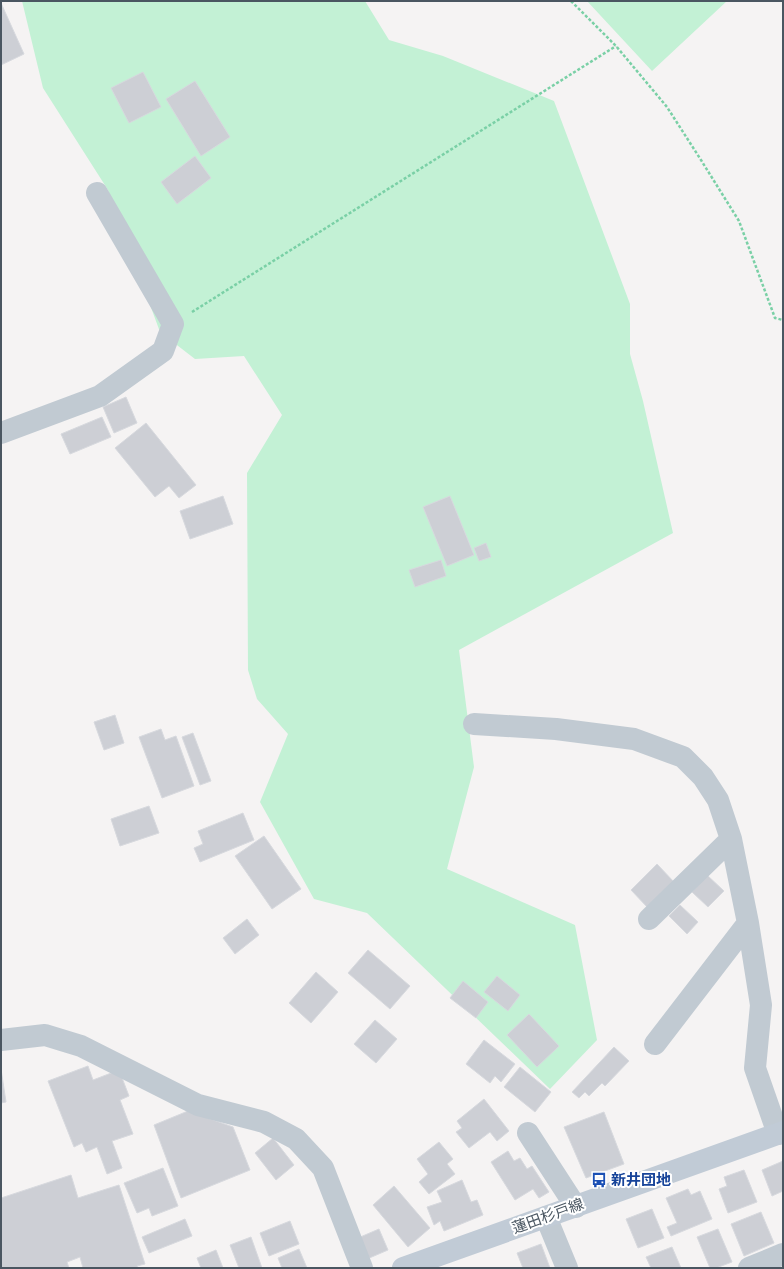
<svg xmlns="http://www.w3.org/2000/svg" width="784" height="1269" font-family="'Titillium Web','Noto Sans JP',sans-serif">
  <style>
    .green { fill: #c3f1d5 }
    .building { fill: #cdcfd5; stroke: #d7d9de }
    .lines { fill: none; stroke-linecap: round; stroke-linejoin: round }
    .path { stroke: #7ad0a6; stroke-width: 2.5; stroke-dasharray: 3 2; stroke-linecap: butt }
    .street { stroke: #c1cad2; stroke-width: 22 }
    .secondary { stroke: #c1cbd6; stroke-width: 22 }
    .labels { text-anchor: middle; stroke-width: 4; stroke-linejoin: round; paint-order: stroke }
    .transit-label { font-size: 15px; font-weight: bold; fill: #164399; stroke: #fff; text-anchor: start }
    .street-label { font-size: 15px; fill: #4a5661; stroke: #fff }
  </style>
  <rect width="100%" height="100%" fill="#f5f3f3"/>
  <path class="green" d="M22 1H365L389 40 443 56 554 101 630 304V354L643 401 673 533 459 650 474 767 447 869 575 925 597 1040 550 1089 367 913 314 899 260 802 288 734 257 699 248 670 247 473 282 415 244 356 195 359 160 332 108 190 43 88Z
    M587 1H727L652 71Z"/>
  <path class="building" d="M1 3 24 54 1 65Z
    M143 72 161 107 129 123 111 88Z
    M195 81 230 137 201 156 166 99Z
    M195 156 211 178 177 204 161 182Z
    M126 397 137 423 114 433 103 407Z
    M102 417 111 437 70 454 61 434Z
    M146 423 196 485 179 498 169 486 155 497 115 448Z
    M223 496 233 524 190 539 180 511Z
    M450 496 474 555 447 566 423 507Z
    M486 543 491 557 479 561 474 548Z
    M441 560 446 576 415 587 409 570Z
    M115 715 124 743 104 750 94 722Z
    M161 729 165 740 176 736 194 786 162 798 139 737Z
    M193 733 211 781 200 785 182 737Z
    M149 806 159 833 120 846 111 819Z
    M243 813 254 840 200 862 194 848 203 844 198 831Z
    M264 836 301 889 272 909 235 856Z
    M657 864 674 882 648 908 631 890Z
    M707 875 724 891 708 907 692 892Z
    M680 905 698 922 687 934 669 916Z
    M247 919 259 935 235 954 223 938Z
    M368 950 410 986 390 1009 348 973Z
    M316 972 338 992 311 1023 289 1003Z
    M497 976 520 995 508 1011 484 992Z
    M463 981 488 1002 476 1018 450 998Z
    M529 1014 559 1046 537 1067 507 1035Z
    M375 1020 397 1039 376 1063 354 1044Z
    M484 1040 515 1064 501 1082 495 1076 490 1083 466 1064Z
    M614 1047 629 1061 605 1086 602 1083 589 1096 585 1092 579 1098 572 1092Z
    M88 1066 93 1080 119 1070 129 1096 120 1100 133 1134 112 1141 122 1168 107 1174 97 1147 86 1152 82 1143 74 1147 48 1081Z
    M520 1067 551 1092 535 1112 504 1087Z
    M1 1069 6 1102 1 1103Z
    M484 1099 509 1131 497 1141 490 1132 469 1148 456 1132 462 1128 457 1121Z
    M188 1111 233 1127 250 1170 181 1198 154 1125Z
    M604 1112 624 1164 586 1178 564 1127Z
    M273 1138 294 1165 276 1180 255 1153Z
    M439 1142 453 1159 447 1164 455 1174 429 1194 419 1182 428 1174 417 1159Z
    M508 1151 514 1161 520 1158 527 1169 532 1166 549 1192 539 1198 533 1189 515 1200 491 1162Z
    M783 1161V1191L772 1196 762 1170Z
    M163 1168 178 1206 152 1216 149 1208 137 1213 124 1183Z
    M744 1170 757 1202 728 1213 719 1189 727 1186 724 1177Z
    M71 1175 78 1198 119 1185 145 1264 137 1266 138 1268H83L80 1257 67 1262 69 1268H1V1198Z
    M462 1180 471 1202 477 1200 483 1215 444 1231 440 1221 434 1225 427 1207 442 1202 437 1191Z
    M394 1186 430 1228 408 1247 373 1205Z
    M688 1189 691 1195 700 1191 712 1219 671 1236 667 1227 677 1223 666 1198Z
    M652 1209 664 1238 638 1248 626 1219Z
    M761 1212 774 1243 744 1256 731 1224Z
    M185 1219 192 1236 149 1253 142 1237Z
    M290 1221 299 1244 269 1256 260 1233Z
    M379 1229 388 1250 367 1259 358 1238Z
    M718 1229 732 1262 716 1268H710L697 1237Z
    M251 1237 262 1268H239L230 1245Z
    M541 1244 550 1268H523L517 1253Z
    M672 1247 681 1268H651L646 1257Z
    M299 1249 307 1268H282L278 1258Z
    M216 1250 223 1268H201L197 1258Z"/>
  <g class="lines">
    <path class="path" d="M571 1 616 46 667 107 701 160 739 221 775 318 783 320
      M192 312 616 46"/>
    <path class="street" d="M1 433 100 396 163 351 173 324 97 193
      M474 724 556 729 634 739 683 757 703 777 718 800 731 839 748 923 761 1005 755 1068 778 1134
      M649 919 731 839
      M1 1040 45 1035 81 1046 198 1105 264 1122 296 1139 323 1168 362 1268
      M655 1044 748 923
      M528 1133 576 1207
      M546 1217 567 1268
      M749 1268 783 1254"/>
    <path class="secondary" d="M403 1268 783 1132"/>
  </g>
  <defs>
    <symbol id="bus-bare" viewBox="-9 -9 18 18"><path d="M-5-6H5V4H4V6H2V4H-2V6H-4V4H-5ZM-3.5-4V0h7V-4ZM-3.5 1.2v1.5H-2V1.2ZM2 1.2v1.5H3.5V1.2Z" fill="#1a4fb4" stroke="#fff" stroke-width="2.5" paint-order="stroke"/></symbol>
  </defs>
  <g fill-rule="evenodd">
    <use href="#bus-bare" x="588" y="1169" width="22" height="22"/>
  </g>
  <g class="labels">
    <g class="transit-label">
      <text x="611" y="1185">新井団地</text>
    </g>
    <g class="street-label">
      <text transform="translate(548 1216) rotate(-20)" y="5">蓮田杉戸線</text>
    </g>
  </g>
  <rect width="784" height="1269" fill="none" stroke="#4a5661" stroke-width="4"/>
</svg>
